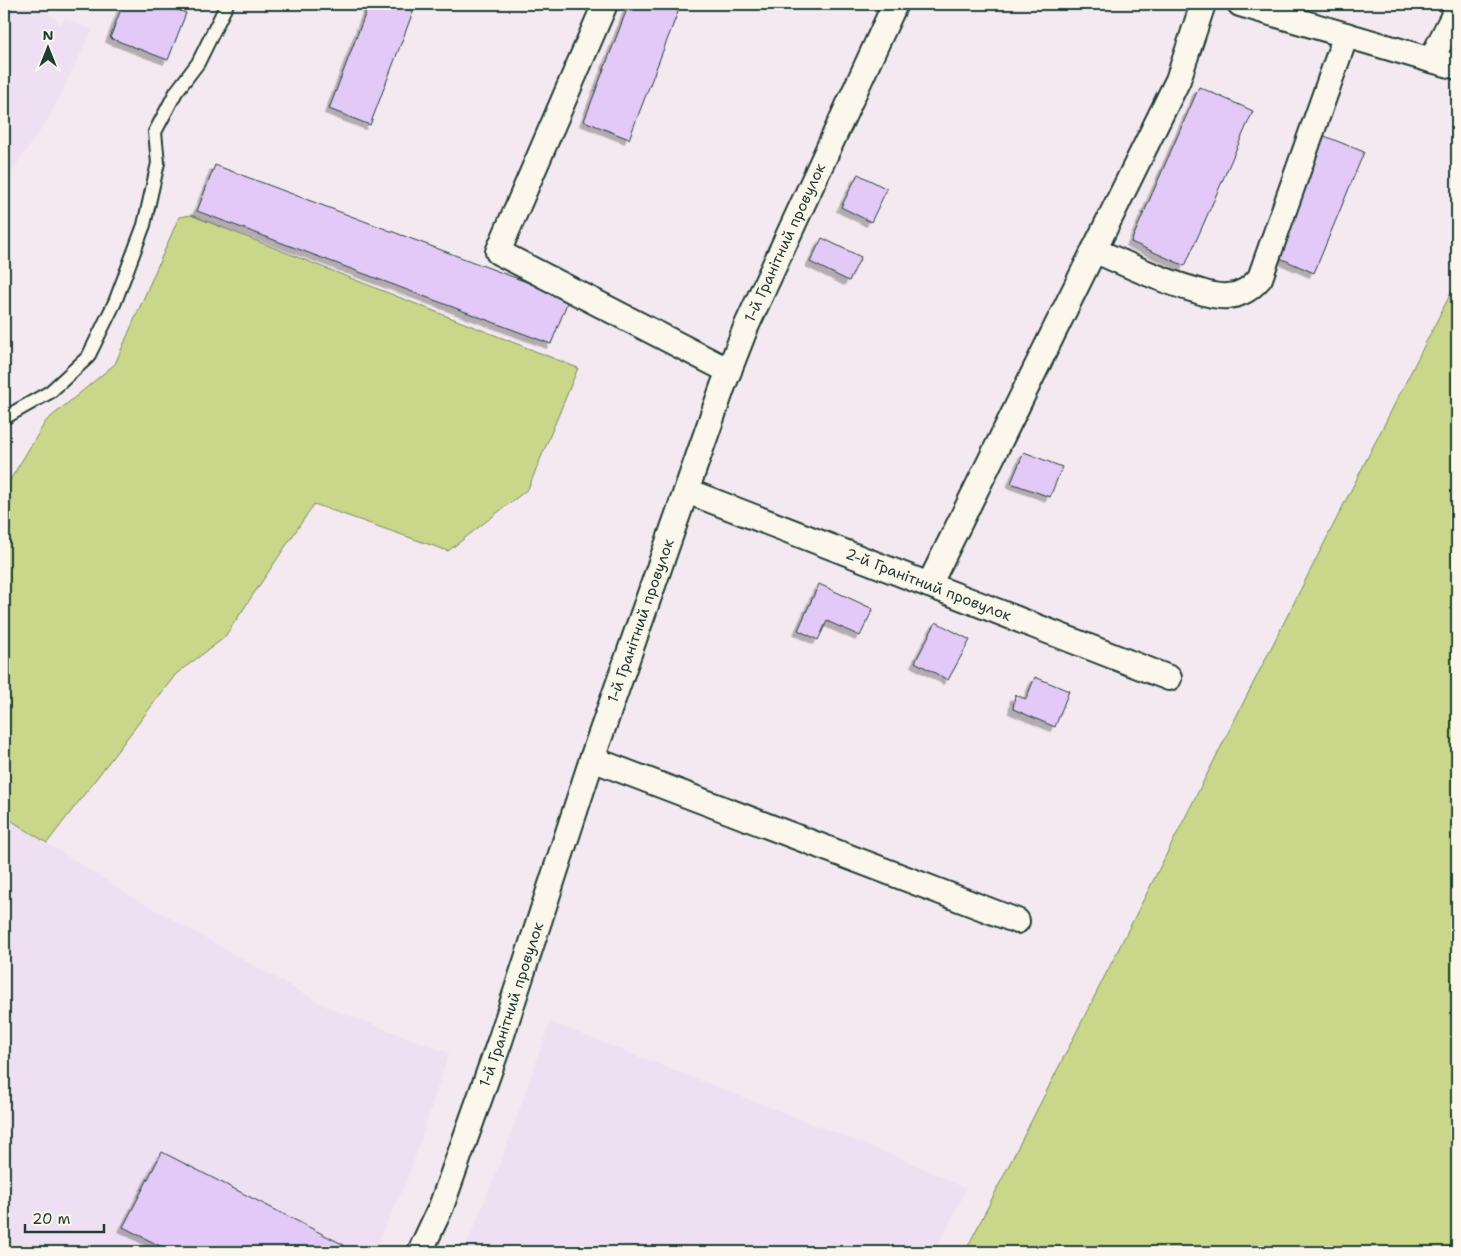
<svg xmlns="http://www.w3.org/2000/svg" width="1461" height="1256" font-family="'Shantell Sans',sans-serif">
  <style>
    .built { fill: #efdff2 }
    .green { fill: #cad68a; stroke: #748a5f }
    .building { fill: #e3c9f8; stroke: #1f3d34; filter: url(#shadow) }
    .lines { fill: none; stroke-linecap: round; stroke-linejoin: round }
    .lane-casing { stroke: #1f3d34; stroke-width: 16 }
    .street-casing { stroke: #1f3d34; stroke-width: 28 }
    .lane { stroke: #fbf7ec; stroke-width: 12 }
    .street { stroke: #fbf7ec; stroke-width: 24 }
    .labels { text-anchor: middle; stroke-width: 4; stroke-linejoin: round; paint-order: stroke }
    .street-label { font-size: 15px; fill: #1f3d34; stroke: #fbf7ec }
  </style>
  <defs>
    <filter id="shadow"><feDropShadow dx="-4.5" dy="4.5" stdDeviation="0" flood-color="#0004"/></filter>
  </defs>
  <rect width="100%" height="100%" fill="#f4e9f0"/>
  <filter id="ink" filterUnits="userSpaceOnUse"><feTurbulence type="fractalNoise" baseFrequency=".02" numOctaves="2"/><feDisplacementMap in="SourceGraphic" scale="10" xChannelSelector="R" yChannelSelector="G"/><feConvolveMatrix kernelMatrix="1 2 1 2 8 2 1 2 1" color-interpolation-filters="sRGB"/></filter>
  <g filter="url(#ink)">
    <path class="built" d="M4 4H38L61 24 65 18 92 30 49 118 4 182Z
      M4 816 129 895 331 1009 449 1053 410 1172 374 1252H4Z
      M550 1022 910 1162 966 1189 935 1252H464L506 1148Z"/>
    <path class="green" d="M191 215 578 368 528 489 448 551 314 504 224 638 176 674 47 843 4 816V490L46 421 115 364 179 217Z
      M1457 281V1252H965Z"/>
    <path class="building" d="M123 4H161L186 13 168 60 110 38Z
      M369 4H416L370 125 329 109Z
      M629 4H681L629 139 584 121Z
      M1199 87 1253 111 1185 266 1131 242Z
      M1322 135 1364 152 1314 273 1273 255Z
      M215 165 569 298 551 344 197 211Z
      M858 174 887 189 871 222 841 207Z
      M822 238 861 257 849 281 810 262Z
      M1024 452 1062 467 1050 497 1011 483Z
      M819 584 873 609 860 636 827 621 818 640 798 630Z
      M936 622 970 640 948 680 915 662Z
      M1035 677 1069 691 1055 727 1013 709 1015 695 1026 699Z
      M162 1152 344 1245 340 1252H172L123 1227Z"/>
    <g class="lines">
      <defs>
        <path id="lane" d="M4 418 50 392 88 357 115 302 144 225 158 163 155 132 176 92 198 63 227 4"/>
        <g id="street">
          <path d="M605 4 498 252 729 371"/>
          <path d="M1240 4 1431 60 1457 9"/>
          <path d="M1431 60 1457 67"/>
          <path d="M1094 250C1128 265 1162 281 1198 291 1207 294 1218 297 1228 296 1242 295 1251 288 1260 278L1346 35"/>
          <path id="s1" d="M687 491 1169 678"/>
          <path d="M929 585 1178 80 1203 4"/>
          <path d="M592 759 1017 921"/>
          <path id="s2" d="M420 1252 441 1207 500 1041 592 759 723 386 746 327 895 4"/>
        </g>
      </defs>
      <use href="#lane" class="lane-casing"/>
      <use href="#street" class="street-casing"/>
      <use href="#lane" class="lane"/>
      <use href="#street" class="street"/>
    </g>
  </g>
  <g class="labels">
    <g class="street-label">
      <text dy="5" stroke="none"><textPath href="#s2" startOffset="1074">1-й Гранітний провулок</textPath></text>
      <text dy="5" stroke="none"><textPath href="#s1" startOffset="259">2-й Гранітний провулок</textPath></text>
      <text dy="5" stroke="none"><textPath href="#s2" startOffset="669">1-й Гранітний провулок</textPath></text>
      <text dy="5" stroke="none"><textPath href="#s2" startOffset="264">1-й Гранітний провулок</textPath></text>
    </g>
  </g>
  <rect width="1461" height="1256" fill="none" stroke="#fbf7ec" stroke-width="20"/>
  <rect x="10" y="10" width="1441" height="1236" fill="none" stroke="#1f3d34" stroke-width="2" filter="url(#ink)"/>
  <g transform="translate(48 48)" stroke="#fbf7ec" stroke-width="4" paint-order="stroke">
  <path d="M0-4L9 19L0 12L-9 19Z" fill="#1f3d34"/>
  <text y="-8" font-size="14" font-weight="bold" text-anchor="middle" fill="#1f3d34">N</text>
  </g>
  <path d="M25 1224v8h79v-8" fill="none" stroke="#1f3d34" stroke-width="2.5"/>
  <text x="32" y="1224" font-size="15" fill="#1f3d34" stroke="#fbf7ec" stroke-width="4" paint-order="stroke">20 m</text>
</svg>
